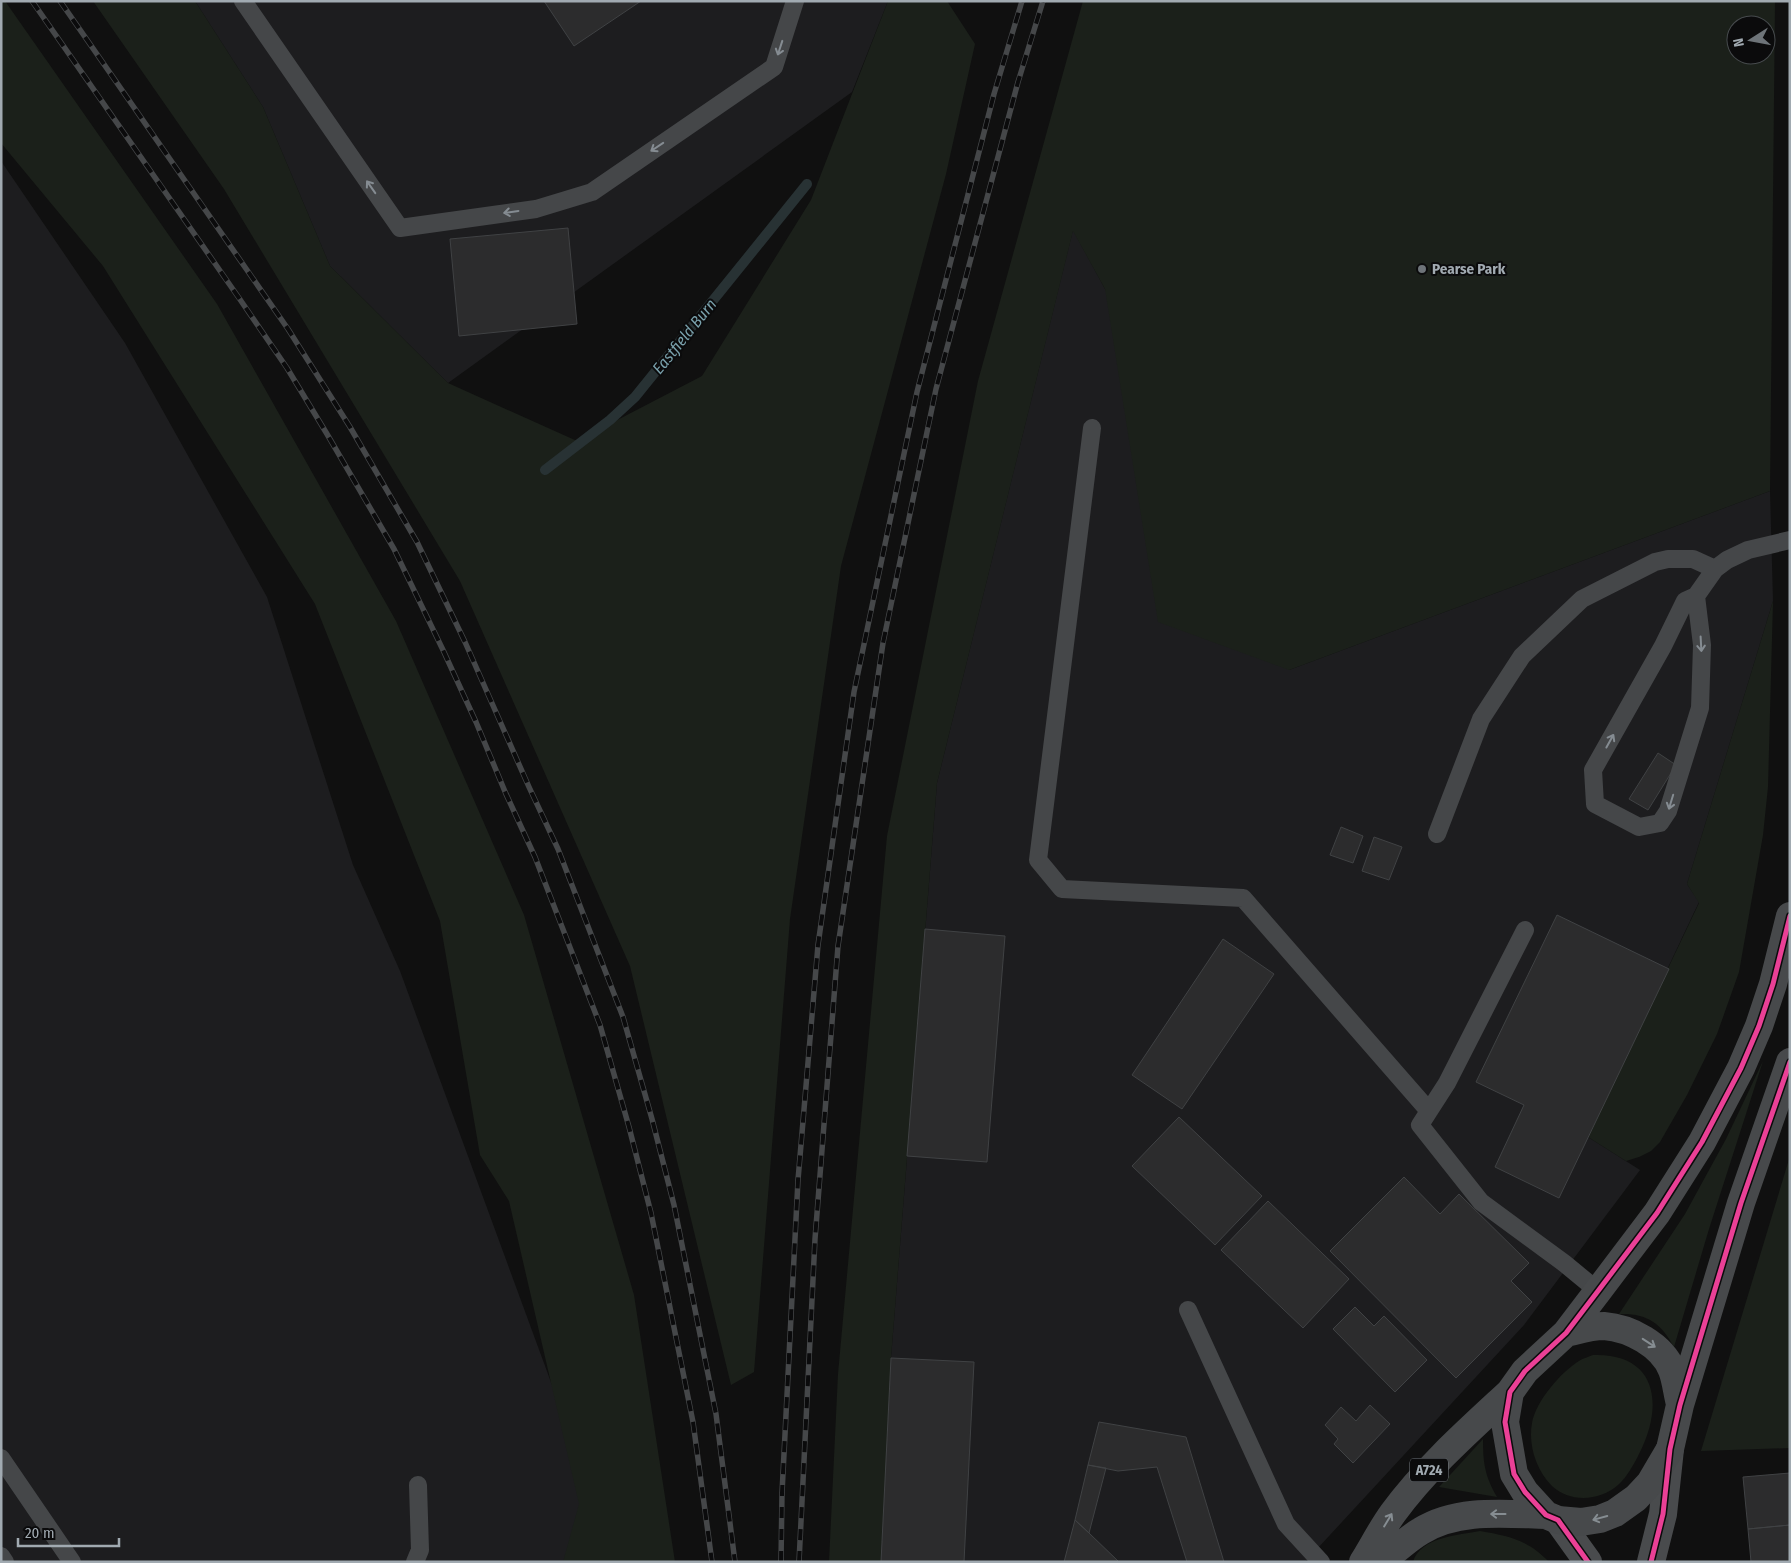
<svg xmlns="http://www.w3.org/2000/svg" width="1791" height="1563" font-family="'Fira Sans Condensed',sans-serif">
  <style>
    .built { fill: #1d1d1f }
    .green { fill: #1b201a; fill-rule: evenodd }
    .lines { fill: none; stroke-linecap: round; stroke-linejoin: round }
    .stream { stroke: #283234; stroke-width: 10 }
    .building { fill: #2c2c2d; stroke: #404244 }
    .lane { stroke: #454749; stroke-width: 18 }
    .secondary { stroke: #494b4d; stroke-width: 28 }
    .primary { stroke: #47494b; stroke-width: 28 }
    .rail-casing { stroke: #454749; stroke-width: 5.5 }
    .rail { stroke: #0b0b0c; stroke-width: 4; stroke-dasharray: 11; stroke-linecap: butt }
    .cycleway-casing { stroke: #0b0b0c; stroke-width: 8 }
    .cycleway { stroke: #ea4096; stroke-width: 5 }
    .oneway { stroke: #858c92 }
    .oneway2 { stroke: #868d92 }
    .poi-dot { fill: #6e7479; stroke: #0b0b0c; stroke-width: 2 }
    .labels { text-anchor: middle; stroke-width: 4; stroke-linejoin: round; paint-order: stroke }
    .shield { fill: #0b0b0c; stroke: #747a80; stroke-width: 1 }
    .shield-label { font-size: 14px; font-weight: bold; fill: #a1aab1 }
    .poi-label { font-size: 15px; font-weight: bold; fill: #a1aab1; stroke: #0b0b0c; text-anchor: start }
    .water-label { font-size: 16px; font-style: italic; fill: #79a0ab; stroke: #0b0b0c }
  </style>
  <rect width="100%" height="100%" fill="#101010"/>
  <path class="built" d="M195 1H888L852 92 448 383 330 266 263 107Z
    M1 161 125 343 267 597 353 865 400 971 617 1562H1Z
    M1073 230 1105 289 1289 670 1770 491 1773 601 1687 884 1699 902 1588 1137 1640 1170 1524 1325 1305 1562H881L891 1358 937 783Z"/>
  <path class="green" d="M1 1H5L217 304 396 621 524 915 634 1295 675 1562H563L579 1504 509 1201 480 1155 440 921 315 604 103 266 1 143Z
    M93 1H195L263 107 330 266 448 383 577 441 702 376 811 200 888 1H947L975 44 946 174 841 566 790 919 754 1372 731 1385 630 966 460 581 224 189Z
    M1083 1H1775L1770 491 1289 670 1158 622 1105 289 1073 231 937 783 891 1358 881 1562H829L838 1374 887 836 978 381ZM1736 25H1766V55H1736Z
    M1773 601 1768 787 1763 835 1739 972 1717 1034 1687 1095 1660 1142 1651 1151 1639 1157 1626 1161 1588 1137 1699 903 1687 884Z
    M1763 1061 1709 1229 1674 1347C1661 1323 1647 1313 1619 1314L1685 1214 1726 1139Z
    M1790 1156V1448L1701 1451Z
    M1593 1355C1658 1353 1664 1406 1639 1454 1634 1464 1627 1477 1618 1485 1600 1501 1570 1503 1552 1486 1536 1470 1528 1445 1532 1423 1536 1401 1561 1372 1579 1361 1583 1358 1589 1357 1593 1355Z
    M1483 1439C1483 1464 1485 1476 1497 1497L1439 1487Z
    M1480 1531C1509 1536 1528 1540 1549 1562H1413C1420 1537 1459 1535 1480 1531Z"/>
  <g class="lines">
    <path class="stream" d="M545 470 610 420 635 397 807 184"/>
  </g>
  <path class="building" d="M544 1H641L574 46Z
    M568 228 577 324 459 336 450 239Z
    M1658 753 1676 765 1648 810 1629 799Z
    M1341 827 1363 836 1353 863 1330 855Z
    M1374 837 1402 847 1389 880 1362 871Z
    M1557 915 1669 969 1559 1198 1495 1167 1524 1105 1476 1082Z
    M925 929 1005 936 987 1162 907 1156Z
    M1223 939 1274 974 1182 1109 1132 1075Z
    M1179 1117 1262 1196 1215 1245 1132 1166Z
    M1404 1177 1440 1214 1459 1194 1529 1263 1511 1281 1532 1302 1456 1378 1330 1251Z
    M1268 1201 1349 1279 1303 1328 1221 1250Z
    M1355 1307 1374 1326 1384 1316 1427 1360 1395 1392 1333 1329Z
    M891 1358 974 1362 964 1562H881Z
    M1370 1405 1390 1424 1353 1463 1334 1444 1338 1439 1325 1425 1341 1407 1356 1421Z
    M1099 1422 1186 1437 1224 1562H1187L1157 1467 1118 1471 1088 1465Z
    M1088 1465 1106 1468 1089 1533 1075 1520Z
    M1790 1473V1525L1748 1529 1743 1477Z
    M1075 1520 1089 1533 1119 1562H1064Z
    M1790 1525V1562H1751L1748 1529Z"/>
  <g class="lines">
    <path class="lane" d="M243 1 400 228 536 209 592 192 774 67 795 1
      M1092 428 1038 860 1062 889 1243 898 1429 1111
      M1696 596 1702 645 1700 708 1668 811 1660 823 1639 827 1595 804 1593 770 1663 646 1685 601 1696 596 1715 569 1727 560 1748 550 1790 540
      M1437 834 1481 719 1522 656 1582 599 1655 562 1668 559H1693L1715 569
      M1525 930 1447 1083 1420 1125 1481 1202 1564 1263 1598 1291
      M1188 1310 1286 1524 1321 1562
      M1 1458 72 1562
      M1 1556 5 1562
      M415 1562 420 1550 418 1485"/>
    <path class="secondary" d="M1558 1520 1588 1562
      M1651 1562 1663 1514 1670 1449"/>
    <path class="primary" d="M1790 916 1773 984 1759 1026 1741 1068 1702 1142 1657 1213 1598 1291 1566 1333 1525 1371 1510 1392 1505 1422 1514 1474 1525 1492 1546 1515 1558 1520 1581 1522 1600 1519 1615 1513 1636 1498 1650 1483 1670 1449 1680 1405 1741 1203 1790 1062
      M1566 1333C1579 1330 1591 1326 1604 1326 1630 1328 1662 1345 1672 1370 1676 1380 1677 1393 1680 1404
      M1363 1562C1373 1546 1382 1528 1393 1513 1426 1468 1469 1430 1510 1392
      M1381 1562C1394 1552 1407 1539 1421 1531 1458 1508 1506 1514 1546 1515"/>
    <defs>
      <path id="rail" d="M32 1 239 298 287 368 327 434 394 549 443 650 476 722 506 794 535 857 600 1025 629 1127 651 1213 693 1422 712 1562
        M60 1 288 329 350 427 417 542 465 642 529 787 558 849 623 1017 652 1119 674 1205 716 1414 735 1562
        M781 1562 782 1493 798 1180 818 945 854 692 917 392 994 94 1022 1
        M799 1562 815 1239 838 946 883 643 936 389 1018 82 1043 1"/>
    </defs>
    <use href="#rail" class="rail-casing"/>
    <use href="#rail" class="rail"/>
    <defs>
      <path id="cycleway" d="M1588 1562 1558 1520 1546 1515 1525 1492 1514 1474 1505 1422 1510 1392 1525 1371 1566 1333 1598 1291 1657 1213 1702 1142 1741 1068 1759 1026 1773 984 1790 916
        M1651 1562 1663 1514 1670 1449 1680 1405 1741 1203 1790 1062"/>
    </defs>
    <use href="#cycleway" class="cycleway-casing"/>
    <use href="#cycleway" class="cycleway"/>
  </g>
  <defs><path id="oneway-shaft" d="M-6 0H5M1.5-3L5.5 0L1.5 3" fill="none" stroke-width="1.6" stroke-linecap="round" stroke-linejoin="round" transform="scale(1.25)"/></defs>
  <g class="oneway">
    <use href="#oneway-shaft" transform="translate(780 48) rotate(108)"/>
    <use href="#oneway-shaft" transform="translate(657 147) rotate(146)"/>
    <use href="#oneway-shaft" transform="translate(371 187) rotate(-125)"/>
    <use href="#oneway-shaft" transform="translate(511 212) rotate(172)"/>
    <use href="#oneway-shaft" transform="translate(1701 644) rotate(87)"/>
    <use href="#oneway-shaft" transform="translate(1610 741) rotate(-61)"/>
    <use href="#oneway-shaft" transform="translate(1671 802) rotate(107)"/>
  </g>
  <g class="oneway2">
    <use href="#oneway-shaft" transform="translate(1649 1343) rotate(33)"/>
    <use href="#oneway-shaft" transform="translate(1498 1514) rotate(-180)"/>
    <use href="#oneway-shaft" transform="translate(1600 1518) rotate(165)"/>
    <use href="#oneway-shaft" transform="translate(1388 1520) rotate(-59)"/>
  </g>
  <circle class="poi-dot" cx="1422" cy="269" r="5"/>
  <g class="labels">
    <rect class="shield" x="1410" y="1458.5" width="38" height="23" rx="4"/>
    <g class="shield-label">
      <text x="1429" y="1475">A724</text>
    </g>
    <g class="poi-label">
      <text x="1432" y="274">Pearse Park</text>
    </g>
    <g class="water-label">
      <text transform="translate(684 336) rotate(-51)" y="6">Eastfield Burn</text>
    </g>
  </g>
  <rect width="1791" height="1563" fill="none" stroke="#a1aab1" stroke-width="5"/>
  <g transform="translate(1751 40) rotate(259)"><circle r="24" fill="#0b0b0c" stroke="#474b4e"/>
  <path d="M0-4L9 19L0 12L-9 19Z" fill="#6e7479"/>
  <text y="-8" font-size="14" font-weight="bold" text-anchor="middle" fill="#a1aab1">N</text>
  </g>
  <path d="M18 1538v8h101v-8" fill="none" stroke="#a1aab1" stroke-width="2.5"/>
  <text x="25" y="1538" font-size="15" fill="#a1aab1" stroke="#0b0b0c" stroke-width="4" paint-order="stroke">20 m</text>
</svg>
